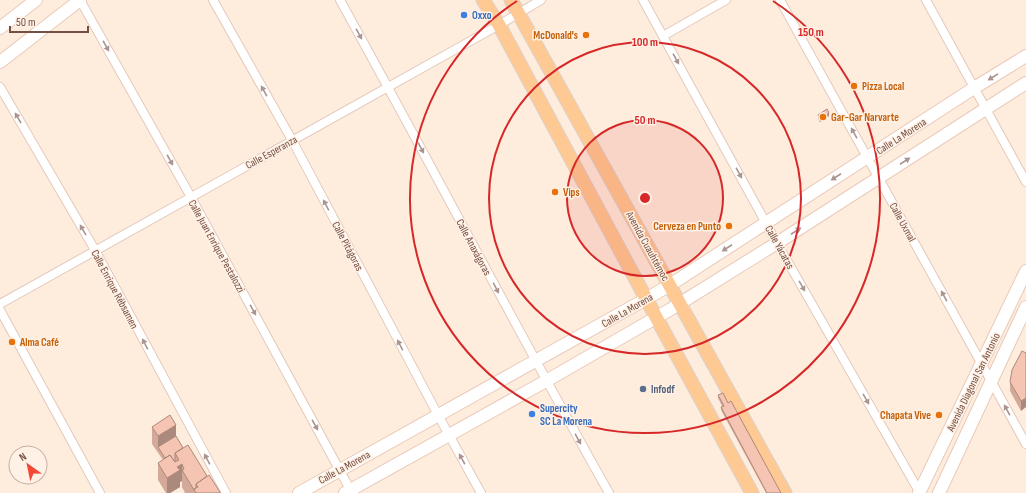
<svg xmlns="http://www.w3.org/2000/svg" width="1026" height="493" font-family="'Sofia Sans Condensed',sans-serif">
  <style>
    .lines { fill: none; stroke-linecap: round; stroke-linejoin: round }
    .street-casing { stroke: #e4c9bb; stroke-width: 10 }
    .secondary-casing { stroke: #eac9b8; stroke-width: 14 }
    .primary-casing { stroke: #dbd1ce; stroke-width: 15 }
    .street { stroke: #fff; stroke-width: 8 }
    .secondary { stroke: #fff; stroke-width: 12 }
    .primary { stroke: #ffc993; stroke-width: 13 }
    .wall { fill: #d4a999 }
    .shaded-wall { fill: #ac897d }
    .building { fill: #f6c4b2; stroke: #ac897d }
    .oneway { fill: #ac958f }
    .ring { fill: none; stroke: #d62828; stroke-width: 2 }
    .shop-dot { fill: #3f7fe0; stroke: #fff1e5; stroke-width: 1.5 }
    .food-dot { fill: #e8710a; stroke: #fff1e5; stroke-width: 1.5 }
    .service-dot { fill: #5c6f8a; stroke: #fff1e5; stroke-width: 1.5 }
    .labels { text-anchor: middle; stroke-width: 3; stroke-linejoin: round; paint-order: stroke }
    .shop-label { font-size: 11px; font-weight: bold; fill: #366cbe; stroke: #fff1e5; text-anchor: start }
    .food-label { font-size: 11px; font-weight: bold; fill: #c56008; stroke: #fff1e5; text-anchor: start }
    .street-label { font-size: 11px; fill: #754f44; stroke: #fff1e5 }
    .service-label { font-size: 11px; font-weight: bold; fill: #4e5e75; stroke: #fff1e5; text-anchor: start }
    .centre { fill: #d62828; stroke: #fff1e5; stroke-width: 2 }
    .ring-label { font-size: 12px; text-anchor: middle; font-weight: bold; fill: #d62828; stroke: #fff1e5; stroke-width: 3; stroke-linejoin: round; paint-order: stroke }
  </style>
  <rect width="100%" height="100%" fill="#feeddd"/>
  <g class="lines">
    <defs>
      <path id="street" d="M80 0 191 197 352 493
        M213 0 292 140 438 415 481 493
        M340 0C431 164 517 330 609 493
        M643 0 777 243 920 493
        M780 0 1026 444
        M926 0 1026 182
        M663 36 726 0
        M0 87 95 250 226 493
        M0 304 499 25 541 0
        M0 310 100 493"/>
      <path id="secondary" d="M0 28 36 0
        M0 62 80 0
        M299 493 646 299 670 285 974 88 1026 56
        M345 493 546 381 671 309 777 243 1026 83
        M919 493 1026 271
        M939 493 1026 307"/>
      <path id="primary" d="M483 0 499 25 656 317 752 493
        M511 0 785 493"/>
    </defs>
    <use href="#street" class="street-casing"/>
    <use href="#secondary" class="secondary-casing"/>
    <use href="#primary" class="primary-casing"/>
    <use href="#street" class="street"/>
    <use href="#secondary" class="secondary"/>
    <use href="#primary" class="primary"/>
  </g>
  <path class="wall" d="M818 115 829 116 820 122 818 118Z
    M1022 351 1021 411 1010 391V382Z
    M718 395 781 493H766L721 410V407L722 406 718 398Z
    M152 427 176 436 183 448 207 476 220 493H185L182 487V481L180 482V487L170 493H166L158 480V463L163 460 152 444Z"/>
  <path class="shaded-wall" d="M829 113V116L820 122V119Z
    M1026 398V407L1021 411V401Z
    M176 425V442L158 447V436Z
    M188 461 182 465V481L180 482V487L170 493H167V478L177 467Z"/>
  <path class="building" d="M827 109 829 113 820 119 818 115Z
    M1022 351 1026 353V398L1021 401 1010 382 1012 370Z
    M723 393 728 403 731 401 781 493H767L721 407 724 406 718 395Z
    M170 415 176 425 158 436 152 427Z
    M176 436 183 448 175 453V462L170 455 165 458 158 447Z
    M188 445 207 476 196 484V488L194 489V490L182 470 184 469 182 464 177 467 180 470 167 478 158 463 170 455 175 462 179 460 175 453Z
    M209 475 220 492V493H196L194 489 198 487 196 484Z"/>
  <defs><path id="oneway-solid" d="M-6-.8H1V-3.2L6.5 0L1 3.2V.8H-6Z"/></defs>
  <g class="oneway">
    <use href="#oneway-solid" transform="translate(359 34) rotate(61)"/>
    <use href="#oneway-solid" transform="translate(106 46) rotate(61)"/>
    <use href="#oneway-solid" transform="translate(676 59) rotate(61)"/>
    <use href="#oneway-solid" transform="translate(993 77) rotate(148)"/>
    <use href="#oneway-solid" transform="translate(264 91) rotate(-119)"/>
    <use href="#oneway-solid" transform="translate(18 118) rotate(-120)"/>
    <use href="#oneway-solid" transform="translate(854 133) rotate(-119)"/>
    <use href="#oneway-solid" transform="translate(421 148) rotate(62)"/>
    <use href="#oneway-solid" transform="translate(170 160) rotate(61)"/>
    <use href="#oneway-solid" transform="translate(905 161) rotate(-33)"/>
    <use href="#oneway-solid" transform="translate(739 173) rotate(61)"/>
    <use href="#oneway-solid" transform="translate(836 177) rotate(147)"/>
    <use href="#oneway-solid" transform="translate(326 205) rotate(-118)"/>
    <use href="#oneway-solid" transform="translate(83 230) rotate(-120)"/>
    <use href="#oneway-solid" transform="translate(796 231) rotate(-33)"/>
    <use href="#oneway-solid" transform="translate(727 248) rotate(147)"/>
    <use href="#oneway-solid" transform="translate(802 286) rotate(60)"/>
    <use href="#oneway-solid" transform="translate(496 288) rotate(62)"/>
    <use href="#oneway-solid" transform="translate(944 296) rotate(-119)"/>
    <use href="#oneway-solid" transform="translate(253 310) rotate(61)"/>
    <use href="#oneway-solid" transform="translate(145 344) rotate(-118)"/>
    <use href="#oneway-solid" transform="translate(400 345) rotate(-118)"/>
    <use href="#oneway-solid" transform="translate(866 399) rotate(60)"/>
    <use href="#oneway-solid" transform="translate(1007 410) rotate(-119)"/>
    <use href="#oneway-solid" transform="translate(315 425) rotate(61)"/>
    <use href="#oneway-solid" transform="translate(578 439) rotate(61)"/>
    <use href="#oneway-solid" transform="translate(207 459) rotate(-118)"/>
    <use href="#oneway-solid" transform="translate(462 459) rotate(-119)"/>
  </g>
  <circle cx="645" cy="198" r="78" fill="#d62828" fill-opacity=".12"/>
  <g class="ring">
    <circle cx="645" cy="198" r="78"/>
    <circle cx="645" cy="198" r="156"/>
    <path d="M773 1A235 235 0 1 1 517 1"/>
  </g>
  <g class="shop-dot">
    <circle cx="464" cy="15" r="4"/>
    <circle cx="532" cy="414" r="4"/>
  </g>
  <g class="food-dot">
    <circle cx="586" cy="35" r="4"/>
    <circle cx="854" cy="86" r="4"/>
    <circle cx="823" cy="117" r="4"/>
    <circle cx="555" cy="192" r="4"/>
    <circle cx="729" cy="226" r="4"/>
    <circle cx="12" cy="342" r="4"/>
    <circle cx="939" cy="415" r="4"/>
  </g>
  <circle class="service-dot" cx="643" cy="389" r="4"/>
  <g class="labels">
    <g class="shop-label">
      <text x="472" y="19">Oxxo</text>
      <text x="540" y="412">Supercity<tspan x="540" dy="13">SC La Morena</tspan></text>
    </g>
    <g class="food-label">
      <text x="578" y="39" text-anchor="end">McDonald's</text>
      <text x="862" y="90">Pizza Local</text>
      <text x="831" y="121">Gar-Gar Narvarte</text>
      <text x="563" y="196">Vips</text>
      <text x="721" y="230" text-anchor="end">Cerveza en Punto</text>
      <text x="20" y="346">Alma Café</text>
      <text x="931" y="419" text-anchor="end">Chapata Vive</text>
    </g>
    <g class="street-label">
      <text transform="translate(901 136) rotate(-33)" y="4">Calle La Morena</text>
      <text transform="translate(271 152) rotate(-29)" y="4">Calle Esperanza</text>
      <text transform="translate(903 222) rotate(61)" y="4">Calle Uxmal</text>
      <text transform="translate(217 246) rotate(61)" y="4">Calle Juan Enrique Pestalozzi</text>
      <text transform="translate(348 246) rotate(62)" y="4">Calle Pitágoras</text>
      <text transform="translate(648 246) rotate(61)" y="4">Avenida Cuauhtémoc</text>
      <text transform="translate(474 247) rotate(62)" y="4">Calle Anaxágoras</text>
      <text transform="translate(780 247) rotate(61)" y="4">Calle Yácatas</text>
      <text transform="translate(115 289) rotate(62)" y="4">Calle Enrique Rébsamen</text>
      <text transform="translate(627 310) rotate(-30)" y="4">Calle La Morena</text>
      <text transform="translate(973 382) rotate(-64)" y="4">Avenida Diagonal San Antonio</text>
      <text transform="translate(344 467) rotate(-29)" y="4">Calle La Morena</text>
    </g>
    <g class="service-label">
      <text x="651" y="393">Infodf</text>
    </g>
  </g>
  <circle cx="645" cy="198" r="6" class="centre"/>
  <g class="ring-label">
    <text x="811" y="36">150 m</text>
    <text x="645" y="46">100 m</text>
    <text x="645" y="124">50 m</text>
  </g>
  <g transform="translate(28 465) rotate(327)"><circle r="19" fill="#fff1e5" stroke="#c8b0a5"/>
  <path d="M0-3L7 15L0 10L-7 15Z" fill="#f44836"/>
  <text y="-6" font-size="11" font-weight="bold" text-anchor="middle" fill="#754f44">N</text>
  </g>
  <path d="M10 26v6h78v-6" fill="none" stroke="#754f44" stroke-width="2"/>
  <text x="16" y="26" font-size="12" fill="#754f44" stroke="#fff1e5" stroke-width="3" paint-order="stroke">50 m</text>
</svg>
